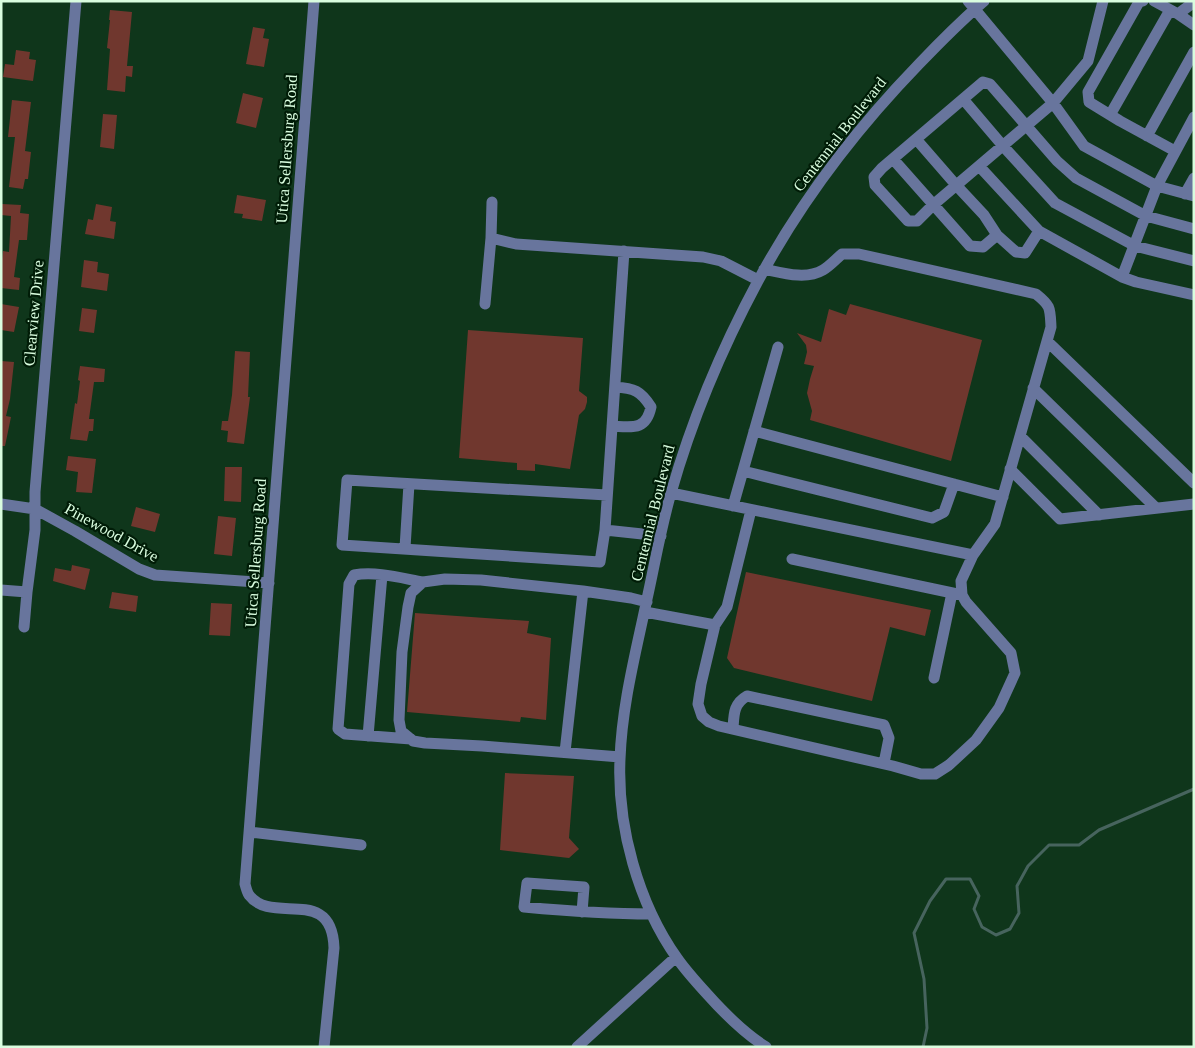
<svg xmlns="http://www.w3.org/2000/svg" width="1195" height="1048" font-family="'Times New Roman',serif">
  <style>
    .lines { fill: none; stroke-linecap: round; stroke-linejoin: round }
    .stream { stroke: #47645e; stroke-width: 3 }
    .building { fill: #70372e }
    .minor { stroke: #68759d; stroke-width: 11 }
    .labels { text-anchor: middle; stroke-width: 4.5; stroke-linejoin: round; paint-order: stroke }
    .street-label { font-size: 16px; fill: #d9fddf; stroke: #001c07 }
  </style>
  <rect width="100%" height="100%" fill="#0f361b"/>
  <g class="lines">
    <path class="stream" d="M923 1047 927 1028 924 979 914 933 930 901 946 879H970L979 896 974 909 982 927 996 935 1010 929 1019 913 1017 886 1028 866 1049 845H1079L1099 830 1194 789"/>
  </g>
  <path class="building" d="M110 10 132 12 127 66H133L132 77 126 76 125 92 107 90 110 49 107 48 110 20H109Z
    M253 27 265 29 263 38 269 39 264 67 246 64Z
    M16 50 30 52 29 59 36 60 33 81 3 77 5 64 14 65Z
    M243 93 263 98 256 128 236 123Z
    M12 100 31 102 25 151 31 152 28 179H25L23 189 9 187 15 137H8Z
    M103 114 117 115 114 149 100 147Z
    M237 195 266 200 262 221 242 218 243 214 234 213Z
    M2 204 21 205 20 213 29 214 27 240H19L14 277 20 278 19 290 1 288V267L3 251 9 252 11 216 1 215Z
    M96 204 112 207 110 221 116 222 114 239 85 234 88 219 93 220Z
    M84 260 98 262 97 272 109 274 107 291 81 287Z
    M1 304 19 307 14 332 1 330Z
    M850 304 982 340 951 461 810 420 812 411 807 393 810 379 814 366 804 364 807 352 806 345 797 333 821 342 829 309 846 315Z
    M82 308 97 310 94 333 79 331Z
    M468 330 583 338 579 391 587 397V402L585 409 579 415 570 469 535 464V471L517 470V463L459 458Z
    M235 351 250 352 248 397H250L244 444 227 442 228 431 221 430 222 421H228L232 395Z
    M1 361 14 362 10 399 6 416 11 417 5 446H1Z
    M80 366 105 369 104 382H94L89 419H94L93 431H89L87 441 70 439 75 403 77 404 80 381 78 380Z
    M68 456 96 459 92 493 76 492 78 472 66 470Z
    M225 467H242L241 502 224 501Z
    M136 507 160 514 155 532 131 526Z
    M218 516 236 518 232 556 214 554Z
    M72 565 90 569 85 590 53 581 55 568 71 571Z
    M746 572 931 610 925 636 890 627 872 701 734 668 727 658Z
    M112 592 138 596 136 612 109 608Z
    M211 603 232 604 230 636 209 635Z
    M415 613 529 621 527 633 551 638 546 720 521 717 520 722 407 712Z
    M505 773 574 776 569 838 579 849 569 858 500 850Z"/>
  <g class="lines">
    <path class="minor" d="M314 1 245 884C246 888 247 892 249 895 272 926 332 884 334 948L324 1047
      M968 1 1053 103 1088 61 1103 1
      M1143 1 1139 2 1088 92 1089 102 1120 121 1175 151
      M1154 1 1178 14 1194 2
      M1178 14 1194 25
      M963 99 1003 146 1055 203 1135 246 1194 261
      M1110 115 1170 10
      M1147 136 1194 52
      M916 139 956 185 984 215 997 235
      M893 159 970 246 983 247 997 235 1016 252 1025 253 1039 231
      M979 166 1039 231 1122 277 1136 282 1194 295
      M1185 194 1194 178
      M1194 196 1157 186 1084 146 1053 103 933 205 917 221H908L875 185 874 177 882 168 983 82 990 84 1057 161 1076 178 1146 216 1194 229
      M492 202 491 238 516 244 703 257 721 261 758 280
      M1122 277 1157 186 1194 117
      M485 304 491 238
      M1047 341 1194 483
      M1033 388 1156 508
      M612 426C632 427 646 431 651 407 641 391 634 388 615 387
      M754 431 1003 497
      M1020 436 1099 515
      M1010 469 1060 519 1194 504
      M743 471 932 518 944 512 954 484
      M671 493 973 555
      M607 495 347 480 342 545 600 562 605 530 624 251
      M1 504 35 509 75 531 139 569 155 575 269 583
      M733 506 778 347
      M605 530 661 536
      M405 548 409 484
      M792 559 962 595
      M1 590 27 592
      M645 612 715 625 701 684 698 704 702 716 709 722 719 726 893 766 921 774H935L949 765 976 740 999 708 1015 673 1011 653 966 602 962 595 961 581 973 555 995 524 1051 327C1050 308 1051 306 1036 294L859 254H842C836 259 830 266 823 270 806 280 783 273 764 269
      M715 625 727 607 751 510
      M24 627 27 592 35 530V492L76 1
      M934 678 952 593
      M733 729C734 715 733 704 747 696L884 725 889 738 884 763
      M368 736 382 575
      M411 739 345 734 338 729 349 584 354 575C376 571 401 578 423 582
      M565 752 583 591
      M620 757 482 746 425 743 413 741 401 731 399 720 402 652 408 607 411 593 423 582 445 579 481 580 583 591 631 598 647 602
      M250 832 361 845
      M582 912 584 887 527 883 524 907C567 911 609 914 651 914
      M577 1047 676 957
      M766 1047C744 1033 725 1014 708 995 697 983 686 971 677 958 638 903 617 826 620 759 622 704 636 652 647 599 655 563 661 527 671 493 692 419 722 348 758 281 801 201 856 129 919 64 940 42 961 21 984 1"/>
  </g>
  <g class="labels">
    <g class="street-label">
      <text transform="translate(839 134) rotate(-52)" y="6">Centennial Boulevard</text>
      <text transform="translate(286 149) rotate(-86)" y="6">Utica Sellersburg Road</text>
      <text transform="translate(33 313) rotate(-85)" y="6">Clearview Drive</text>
      <text transform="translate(652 513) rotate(-76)" y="6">Centennial Boulevard</text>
      <text transform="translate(112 532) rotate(29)" y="6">Pinewood Drive</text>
      <text transform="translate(255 553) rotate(-86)" y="6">Utica Sellersburg Road</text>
    </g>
  </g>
  <rect width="1195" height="1048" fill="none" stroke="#d9fddf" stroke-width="5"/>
</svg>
